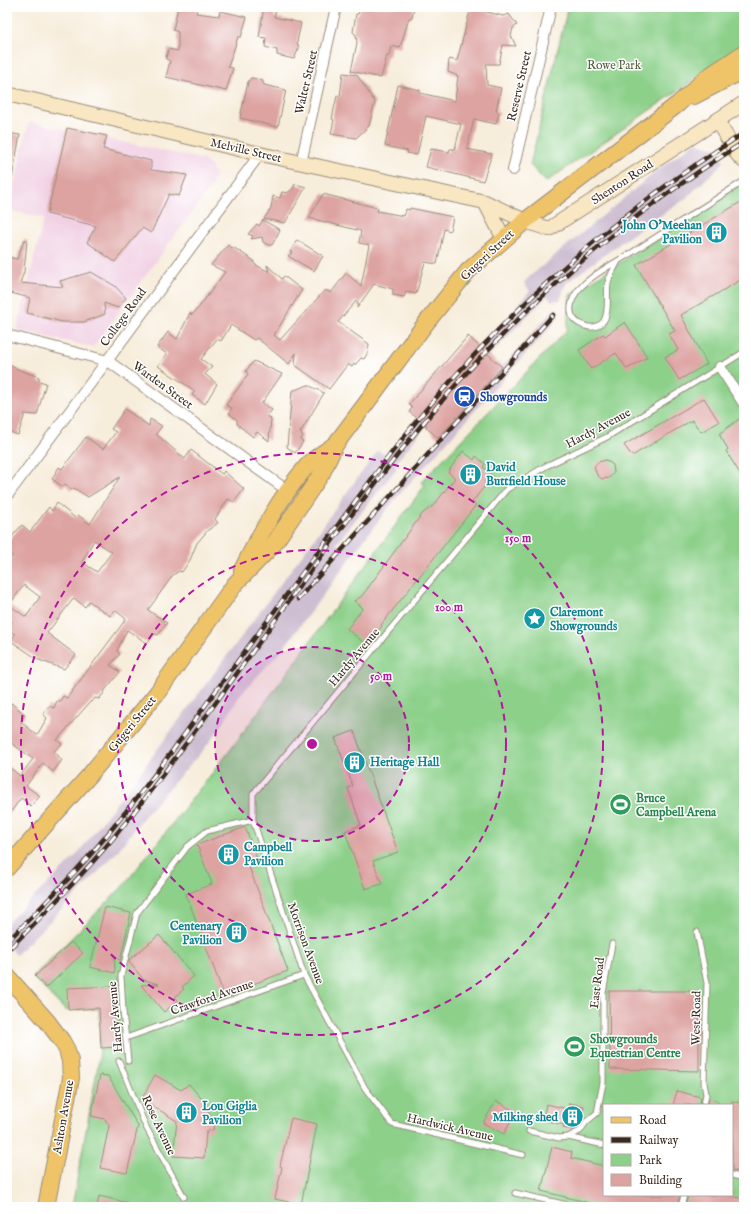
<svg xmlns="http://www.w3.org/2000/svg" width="751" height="1214" font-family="'IM FELL English',serif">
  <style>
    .built { fill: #f1d0e4 }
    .industrial { fill: #cebed1 }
    .green { fill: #8cd08a; stroke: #647d54; fill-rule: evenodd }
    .building { fill: #dda3a1; fill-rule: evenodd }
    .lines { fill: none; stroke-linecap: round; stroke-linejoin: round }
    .lane-casing { stroke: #998c7c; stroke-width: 7 }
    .street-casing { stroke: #998c7c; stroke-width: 12 }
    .secondary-casing { stroke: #998c7c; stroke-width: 16 }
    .primary-casing { stroke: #998c7c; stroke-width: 18 }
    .lane { stroke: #fff; stroke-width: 5 }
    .street { stroke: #fff; stroke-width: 10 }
    .secondary { stroke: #f9e7c3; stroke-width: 14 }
    .primary { stroke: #efc469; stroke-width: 16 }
    .rail-casing { stroke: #3b2a1e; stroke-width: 4.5 }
    .rail { stroke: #fff; stroke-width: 3; stroke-dasharray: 9; stroke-linecap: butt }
    .ring { fill: none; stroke: #b5179e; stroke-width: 2; stroke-dasharray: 7 5 }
    .labels { text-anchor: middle; stroke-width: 3; stroke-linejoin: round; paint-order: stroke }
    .park-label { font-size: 12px; fill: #535c3e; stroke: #fff }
    .street-label { font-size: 12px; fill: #3b2a1e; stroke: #fff }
    .culture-label { font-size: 12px; font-weight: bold; fill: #0d838f; stroke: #fff; text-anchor: start }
    .transit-label { font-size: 12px; font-weight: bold; fill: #164399; stroke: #fff; text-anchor: start }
    .leisure-label { font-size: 12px; font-weight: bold; fill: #27864d; stroke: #fff; text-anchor: start }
    .centre { fill: #b5179e; stroke: #fff; stroke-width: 2 }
    .ring-label { font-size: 12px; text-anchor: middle; font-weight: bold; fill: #b5179e; stroke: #fff; stroke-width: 3; stroke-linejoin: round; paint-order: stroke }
  </style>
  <rect width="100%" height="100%" fill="#fff"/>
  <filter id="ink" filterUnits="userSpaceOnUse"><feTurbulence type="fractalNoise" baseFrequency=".025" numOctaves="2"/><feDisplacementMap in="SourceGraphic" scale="8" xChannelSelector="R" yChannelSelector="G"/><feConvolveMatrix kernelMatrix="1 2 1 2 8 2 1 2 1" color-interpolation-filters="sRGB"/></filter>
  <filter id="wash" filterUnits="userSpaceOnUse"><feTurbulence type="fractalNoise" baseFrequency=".012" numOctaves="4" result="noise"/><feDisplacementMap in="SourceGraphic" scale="16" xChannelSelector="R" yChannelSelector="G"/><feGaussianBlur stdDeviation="0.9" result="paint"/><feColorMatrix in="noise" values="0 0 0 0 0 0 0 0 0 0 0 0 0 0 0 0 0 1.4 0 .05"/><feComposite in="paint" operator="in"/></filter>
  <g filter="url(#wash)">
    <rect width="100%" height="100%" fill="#f7eddb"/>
    <path class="built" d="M29 122 201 159 211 166 215 176 212 185 93 347 87 346 17 330 44 218 8 210Z"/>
    <path class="industrial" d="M696 142 714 148 724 162 684 200 630 236 566 283 560 300 552 301 547 296 466 379 424 428 394 465 397 468 336 544 341 547 555 308 558 310V317L553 324 397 497 384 513 282 650 241 694 218 731 204 749 145 815 116 853 80 891 16 955 7 943V924L11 919 74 858 130 786 319 532 347 492 378 451 386 455 436 393 468 358 513 311 530 291 524 283 528 278 660 168Z"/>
    <path class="green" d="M568 7H744V45L546 182 530 165Z
      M744 182V1207H72L99 1060 100 1048 99 1009 65 1010 33 977 124 885 228 753 425 485 421 482 567 330 570 295ZM604 1105H732V1195H604Z"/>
    <g id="blocks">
      <path class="building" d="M178 7H198L196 13 219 16 220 11 247 17 241 37H238L228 67 233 68 226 91 166 77 170 61 166 59 168 49 178 51V32L173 30Z
        M264 7H277L274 17 301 23 297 42 299 48 294 59 277 55V50L265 47 266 38 259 37Z
        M361 7H414L412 18H409L400 48 391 46 389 56H387L381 78 351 71 357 43 356 35 353 32 356 14H358Z
        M471 7H482L483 11 503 16 509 14 517 25 513 28 511 36 516 46 503 45 499 64H486L487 85 501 88 496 111 499 113 496 124 474 119 467 149 492 154 483 181 426 167 431 149 449 152 450 149H455L461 124 426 116 417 155 407 153 408 151 385 146 398 85 420 90V93L455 101 458 76 448 72 449 59 457 61Z
        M343 73 357 75 375 102 369 126 356 138 331 134 334 120 332 119 334 109 337 96H340Z
        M251 78 262 80 264 85 286 90 278 127 240 118 248 82Z
        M67 128 107 136 103 149 151 161V170L187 175 179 196 169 194 151 233 142 228 115 262 87 242 96 226 47 214Z
        M7 133 20 135 12 178 7 177Z
        M295 184 306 187 285 223 264 219 271 208 273 196 280 198 282 192 287 193 293 189Z
        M323 194 378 208 377 211 404 216 406 209 410 210V208L453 217 450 231 444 229 437 264 425 262 416 294 406 292 404 297 393 295V289L374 284 357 308 358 302 356 301 338 322 369 344 367 354 364 359 361 358 355 365 354 364 352 367 348 364 329 389 295 365 296 353 289 364 257 338 254 340 231 325 221 341 217 339 201 359 212 367 205 374 217 384 205 404 192 395 195 391 158 366 167 354 157 347 168 332 177 339 190 313 192 315 200 306 225 272 211 265 228 245 232 248 233 247 254 261V264L269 272 267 265 282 279 284 276 302 290 274 335 280 340 324 291H328L331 293 346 273 361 286 369 245 359 243 361 231 309 218Z
        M744 200V278L681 315 707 364 679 380 665 357 678 350 669 334 675 331 636 265Z
        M263 220 280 230 272 245H268L263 242 262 237 251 239 253 236 248 234 257 224 259 226Z
        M24 240H27L24 272 20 283 63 287 60 281 91 272 115 286 126 298 118 308 104 303 105 314 84 322H62L27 313 30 298 7 292V257L17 259Z
        M297 240 323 256 314 271 288 256 292 253 290 252Z
        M625 322 647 357 627 369 616 353 591 369 579 350 603 334 605 336Z
        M468 336 502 367 438 438 426 427 427 425 409 412 412 408 409 404Z
        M254 361 282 374 262 403 272 410 267 416 271 419 269 441 257 432 253 437 237 424V420L229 413 232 408 226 405 248 374 246 371Z
        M7 364 22 371 39 377V381L46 383 37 415 25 414 18 435 7 431Z
        M308 385 324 393 300 433 303 436 300 440 303 442 295 453 287 447 292 391Z
        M704 398 719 422 701 432 692 420 632 456 624 445Z
        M125 409 149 426 150 419 162 426 156 434 185 459 191 450 222 474 224 471 244 489 234 502 228 499 215 519 218 523 208 530 197 543 190 560 182 572 179 571 173 575 148 610 167 623 158 635 155 634 147 643 127 630 117 651 120 654 110 665 120 672 105 690 104 693 99 699 95 698 92 702 91 701 57 740 62 744 54 751 62 760 53 772 43 763 26 786 40 796 31 806 21 798 7 817V765L20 776 33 759 7 740V700L25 714 21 722 37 735 47 718 43 714 49 706 54 708 57 701H60L63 696 67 698 126 619 115 610 110 616 89 601 85 607 74 598 47 633 76 655 64 669 39 660 11 641 15 634 7 629 12 622 7 619V563L13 556 7 553V542L22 525 30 532 49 507 52 511 57 503 75 518 78 515 90 524 120 477 88 497 74 488 72 490 65 484 63 487 52 479 59 467 62 469 86 437 103 449 116 432 111 429ZM94 540 112 552 97 572 82 562ZM24 585 40 597 26 617 9 605Z
        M739 419 744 427V480L726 451 728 449 719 434Z
        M463 451 474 460 476 456 485 464 483 467 493 476 472 502 476 505 381 625 382 626 367 645 347 629 363 608 354 601 362 596 422 514 434 505 455 478 448 472Z
        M606 460 613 465 614 473 609 478 602 479 597 475 594 467 598 462Z
        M354 731 398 852 373 861 382 884 365 889 345 831 361 825 348 788 353 786 335 738Z
        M245 827 259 864 249 867 288 971 224 995 186 894 212 884 197 845Z
        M105 907 131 913 120 961 114 954 115 973 90 967Z
        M159 935 194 976 182 987 184 989 175 997 178 1000 164 1012 141 985 159 984 144 980 129 962V960Z
        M71 942 83 953 46 988 35 976Z
        M116 986 118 1047 101 1048 99 1008 68 1010 67 988Z
        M609 991H699V1071L610 1069Z
        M100 1075 108 1076 138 1126 127 1173 100 1168 109 1126 105 1119 91 1116Z
        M155 1075 181 1090 189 1084 207 1105 214 1129 206 1132 204 1158 173 1156 177 1121 143 1100V1096Z
        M677 1091 701 1097 700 1105H673Z
        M709 1099 718 1101 717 1105H708Z
        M496 1101 516 1112 504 1134 483 1123Z
        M732 1101 744 1104V1173L732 1170Z
        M569 1103 584 1106 579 1125 577 1128 573 1130 563 1128 564 1125 543 1120 546 1104 568 1109Z
        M291 1118 317 1124 301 1205 275 1199 282 1167 280 1166Z
        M552 1147 572 1152 571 1158 604 1166V1195H680L677 1205 658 1201 656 1207H606L541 1191Z
        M688 1195H728L744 1199V1207H685Z
        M99 1196 129 1203V1207H97Z"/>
    </g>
  </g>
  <g filter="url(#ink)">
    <use href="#blocks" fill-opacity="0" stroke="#998c7c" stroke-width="1"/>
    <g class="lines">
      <defs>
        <path id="lane" d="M618 261C615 268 609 276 608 283 606 294 611 320 599 325 594 328 590 328 585 326 563 319 570 297 583 285 597 271 619 261 636 250 672 227 708 204 744 181
          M253 820 304 975 365 1088 392 1124 523 1155
          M697 932 707 983 704 1083 706 1094 704 1105
          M126 1038 304 975
          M119 1061 146 1127 184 1197
          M128 1061 123 1011 121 976 137 913 187 847 207 831 253 820V794L507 489 546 466 607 437 744 352
          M529 1131 559 1138 568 1137 580 1131 586 1122 597 1113 603 1083V993L612 944
          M568 1137 604 1145
          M732 1175 744 1178
          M515 1193 576 1207
          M681 1207 684 1195"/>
        <path id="street" d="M301 163 336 7
          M513 170 551 7
          M7 335 108 361 288 491
          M720 367 744 404
          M7 496 260 154"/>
        <path id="secondary" d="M7 94 260 154 485 202 525 221 549 229 744 103
          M717 121 738 155 744 161
          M485 202 504 239"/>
        <path id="primary" d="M694 96 744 70
          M242 570C260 534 280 497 307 466 314 458 325 452 334 445
          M7 868 88 777 157 693 235 584 273 545 322 473 335 445 426 323 468 271 525 221 678 104 706 78 744 53
          M7 976 47 1021 62 1041 67 1050 70 1061 71 1078 46 1207"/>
      </defs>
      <use href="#lane" class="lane-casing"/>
      <use href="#street" class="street-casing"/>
      <use href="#secondary" class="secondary-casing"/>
      <use href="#primary" class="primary-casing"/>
      <use href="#lane" class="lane"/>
      <use href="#street" class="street"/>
      <use href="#secondary" class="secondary"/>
      <use href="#primary" class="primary"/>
      <defs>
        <path id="rail" d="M298 599 553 315
          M7 942C46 902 85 864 119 820 152 780 182 738 212 696 255 638 297 580 340 522 373 477 405 433 442 391 529 290 631 204 744 133
          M11 947C44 914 78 880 109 843 144 801 177 756 209 712 285 608 357 501 440 403 527 301 631 213 744 142"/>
      </defs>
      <use href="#rail" class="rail-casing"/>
      <use href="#rail" class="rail"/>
    </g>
  </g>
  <circle cx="312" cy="744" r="97" fill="#b5179e" fill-opacity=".12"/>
  <g class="ring">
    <circle cx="312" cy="744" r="97"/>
    <circle cx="312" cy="744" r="194"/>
    <circle cx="312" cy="744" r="291"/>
  </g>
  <defs>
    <symbol id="building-disc" viewBox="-11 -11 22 22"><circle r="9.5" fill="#0f9aa8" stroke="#fff"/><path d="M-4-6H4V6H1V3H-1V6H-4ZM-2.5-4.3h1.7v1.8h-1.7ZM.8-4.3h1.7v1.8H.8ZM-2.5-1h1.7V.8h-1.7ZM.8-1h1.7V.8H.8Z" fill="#fff"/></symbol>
    <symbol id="station-disc" viewBox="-11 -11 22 22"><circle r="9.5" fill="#1a4fb4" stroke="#fff"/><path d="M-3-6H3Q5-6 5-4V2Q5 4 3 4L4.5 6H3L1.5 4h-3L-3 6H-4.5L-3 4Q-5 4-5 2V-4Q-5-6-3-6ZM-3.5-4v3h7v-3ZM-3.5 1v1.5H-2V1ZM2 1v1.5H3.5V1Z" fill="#fff"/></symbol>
    <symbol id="sight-disc" viewBox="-11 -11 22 22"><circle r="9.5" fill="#0f9aa8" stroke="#fff"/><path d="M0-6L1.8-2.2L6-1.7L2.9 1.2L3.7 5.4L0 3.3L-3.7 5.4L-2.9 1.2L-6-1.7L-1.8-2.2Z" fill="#fff"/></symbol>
    <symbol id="stadium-disc" viewBox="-11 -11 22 22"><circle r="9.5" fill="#2e9e5b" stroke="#fff"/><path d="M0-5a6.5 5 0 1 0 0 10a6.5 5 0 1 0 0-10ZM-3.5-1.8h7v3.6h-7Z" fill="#fff"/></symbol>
  </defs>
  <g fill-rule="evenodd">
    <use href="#building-disc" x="704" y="220" width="25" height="25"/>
    <use href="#station-disc" x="452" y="384" width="25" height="25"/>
    <use href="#building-disc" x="458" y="462" width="25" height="25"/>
    <use href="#sight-disc" x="522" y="606" width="25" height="25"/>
    <use href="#building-disc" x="342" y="750" width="25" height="25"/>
    <use href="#stadium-disc" x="608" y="792" width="25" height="25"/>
    <use href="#building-disc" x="216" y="842" width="25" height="25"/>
    <use href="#building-disc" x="224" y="920" width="25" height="25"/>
    <use href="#stadium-disc" x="562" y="1034" width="25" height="25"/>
    <use href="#building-disc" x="174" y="1100" width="25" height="25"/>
    <use href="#building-disc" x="560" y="1104" width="25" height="25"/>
  </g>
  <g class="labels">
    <g class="park-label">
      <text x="614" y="69">Rowe Park</text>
    </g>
    <g class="street-label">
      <text transform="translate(306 82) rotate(-77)" y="4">Walter Street</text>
      <text transform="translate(519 86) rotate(-77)" y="4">Reserve Street</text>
      <text transform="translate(246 150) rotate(13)" y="4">Melville Street</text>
      <text transform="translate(622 182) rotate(-33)" y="4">Shenton Road</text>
      <text transform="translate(487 255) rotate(-43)" y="4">Gugeri Street</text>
      <text transform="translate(123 317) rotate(-54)" y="4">College Road</text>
      <text transform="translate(163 385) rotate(36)" y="4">Warden Street</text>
      <text transform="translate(598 428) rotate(-28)" y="4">Hardy Avenue</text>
      <text transform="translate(354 657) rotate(-50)" y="4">Hardy Avenue</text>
      <text transform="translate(132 724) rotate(-51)" y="4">Gugeri Street</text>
      <text transform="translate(306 943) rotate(70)" y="4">Morrison Avenue</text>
      <text transform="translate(597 983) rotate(-83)" y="4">East Road</text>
      <text transform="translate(212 997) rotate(-19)" y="4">Crawford Avenue</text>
      <text transform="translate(115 1017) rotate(-95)" y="4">Hardy Avenue</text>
      <text transform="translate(696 1018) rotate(-89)" y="4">West Road</text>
      <text transform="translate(63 1117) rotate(-80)" y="4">Ashton Avenue</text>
      <text transform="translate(159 1125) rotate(65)" y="4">Rose Avenue</text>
      <text transform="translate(450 1127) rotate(13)" y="4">Hardwick Avenue</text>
    </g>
    <g class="culture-label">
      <text x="702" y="229" text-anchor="end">John O'Meehan<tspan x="702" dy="14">Pavilion</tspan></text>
      <text x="486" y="471">David<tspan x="486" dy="14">Buttfield House</tspan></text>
      <text x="550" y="616">Claremont<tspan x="550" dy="14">Showgrounds</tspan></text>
      <text x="370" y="766">Heritage Hall</text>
      <text x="244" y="851">Campbell<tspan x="244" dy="14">Pavilion</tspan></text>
      <text x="222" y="930" text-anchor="end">Centenary<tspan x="222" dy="14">Pavilion</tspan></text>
      <text x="202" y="1110">Lou Giglia<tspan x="202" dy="14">Pavilion</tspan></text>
      <text x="558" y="1121" text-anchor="end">Milking shed</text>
    </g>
    <g class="transit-label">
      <text x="480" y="401">Showgrounds</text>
    </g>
    <g class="leisure-label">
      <text x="636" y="802">Bruce<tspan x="636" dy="14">Campbell Arena</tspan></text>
      <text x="590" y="1043">Showgrounds<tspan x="590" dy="14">Equestrian Centre</tspan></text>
    </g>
  </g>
  <circle cx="312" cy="744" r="6" class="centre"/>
  <g class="ring-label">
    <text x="518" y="542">150 m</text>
    <text x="449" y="611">100 m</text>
    <text x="381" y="680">50 m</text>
  </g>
  <rect width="751" height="1214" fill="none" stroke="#fff" stroke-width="24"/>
  <rect x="603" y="1104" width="130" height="92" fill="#ffffff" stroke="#b1aaa5"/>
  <rect x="611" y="1117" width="20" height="6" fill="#efc469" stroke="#b1aaa5"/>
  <text x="639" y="1124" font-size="12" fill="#3b2a1e">Road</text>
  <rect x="611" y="1137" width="20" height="6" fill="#3b2a1e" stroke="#b1aaa5"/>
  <text x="639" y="1144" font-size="12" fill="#3b2a1e">Railway</text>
  <rect x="611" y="1154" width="20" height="12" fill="#8cd08a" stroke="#b1aaa5"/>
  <text x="639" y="1164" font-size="12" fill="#3b2a1e">Park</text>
  <rect x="611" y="1174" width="20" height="12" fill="#dda3a1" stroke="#b1aaa5"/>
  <text x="639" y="1184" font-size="12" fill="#3b2a1e">Building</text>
</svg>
